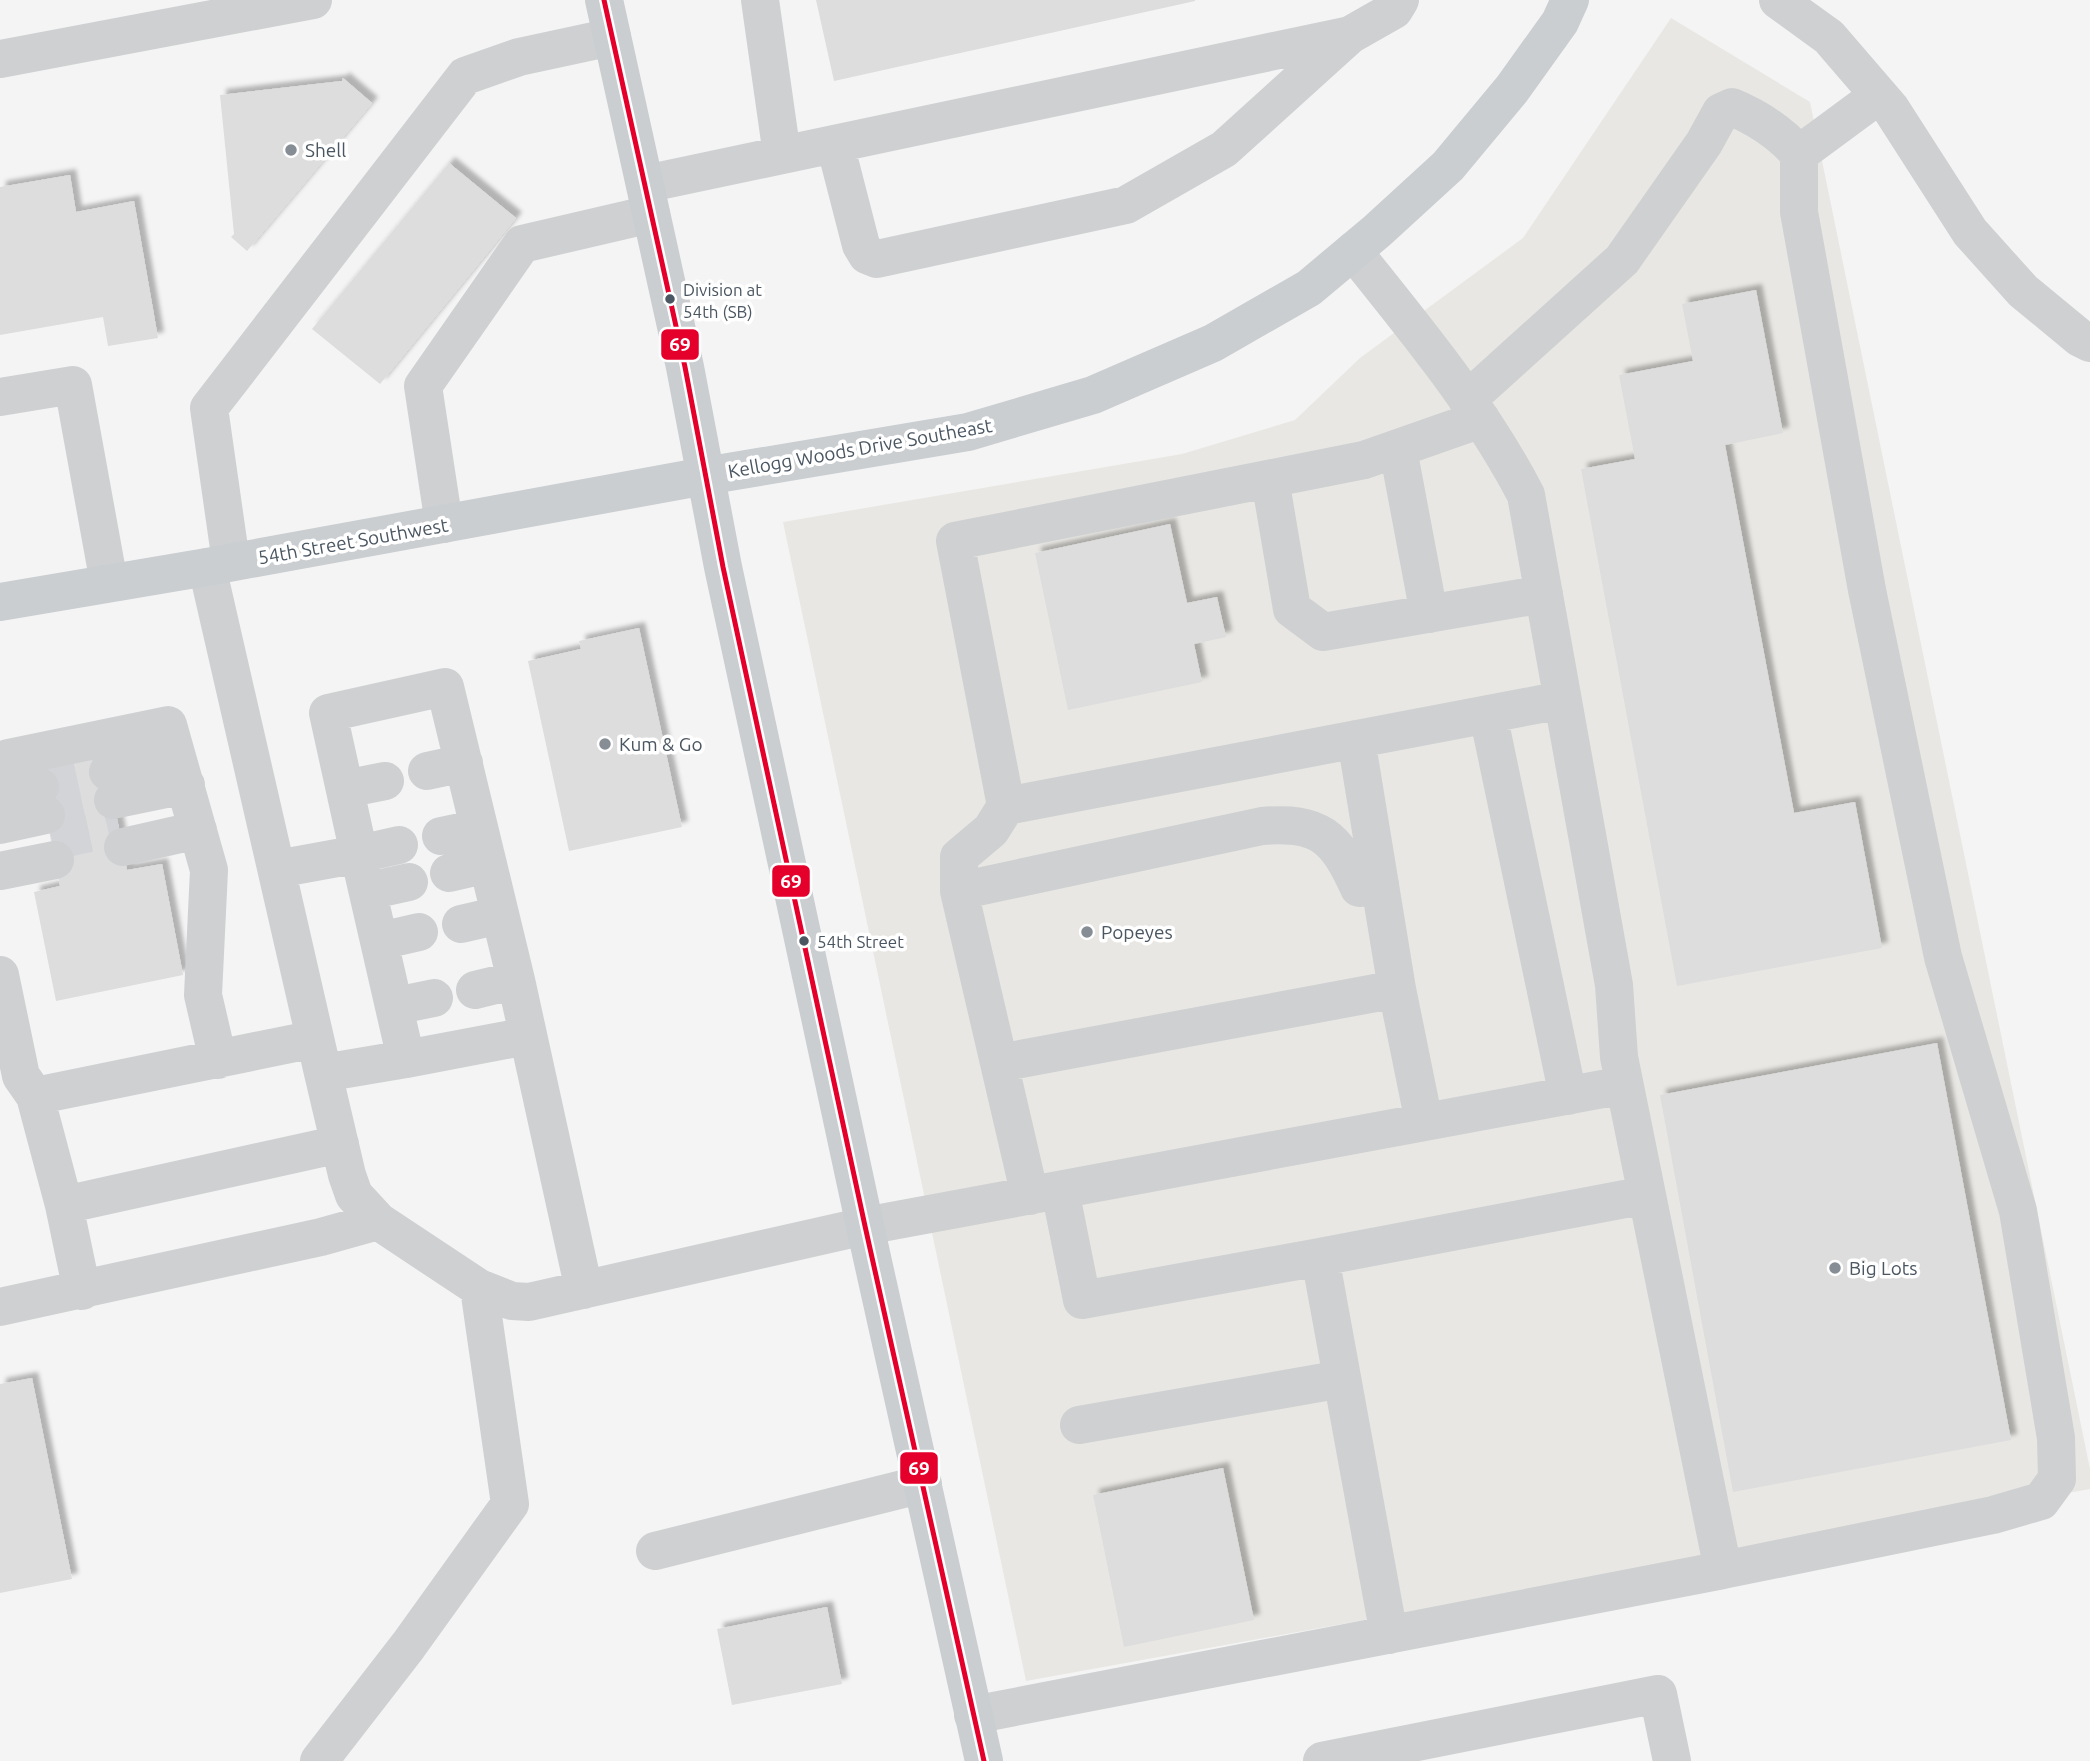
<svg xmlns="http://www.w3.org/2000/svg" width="2090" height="1761" font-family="Ubuntu,sans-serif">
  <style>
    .commercial { fill: #e8e7e3 }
    .building { fill: #ddddde; filter: url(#shadow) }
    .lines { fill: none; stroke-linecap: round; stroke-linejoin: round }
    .minor-tunnel { stroke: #d2d4d7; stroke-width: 38; stroke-dasharray: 38 19; stroke-linecap: butt }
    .minor { stroke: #ced0d2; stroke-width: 38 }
    .major { stroke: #caced1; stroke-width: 38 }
    .bus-1-casing { stroke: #fff; stroke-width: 10 }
    .bus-1 { stroke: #e4002b; stroke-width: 5 }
    .poi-dot { fill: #868d94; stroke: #fff; stroke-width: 2.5 }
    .bus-dot { fill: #4a5661; stroke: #fff; stroke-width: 2.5 }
    .labels { text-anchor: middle; stroke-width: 7; stroke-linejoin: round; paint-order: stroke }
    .bus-label { font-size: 17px; fill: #4a5661; stroke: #fff; text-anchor: start }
    .poi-label { font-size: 19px; fill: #4a5661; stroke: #fff; text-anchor: start }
    .street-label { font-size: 19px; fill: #4a5661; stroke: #fff }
    .line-badge { stroke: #fff; stroke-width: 2.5 }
    .badge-label { font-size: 19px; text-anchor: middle; font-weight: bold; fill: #fff }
  </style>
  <defs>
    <filter id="shadow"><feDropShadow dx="6" dy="-6" stdDeviation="2" flood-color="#0004"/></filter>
  </defs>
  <rect width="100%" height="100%" fill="#f4f4f4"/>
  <path class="commercial" d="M1671 18 1810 102 2090 1469V1489L1026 1681 783 522 1182 454 1295 420 1360 358 1523 238Z"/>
  <path class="building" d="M816 0H1195V1L834 81Z
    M343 78 372 103 247 251 231 237 234 234 220 95 342 81Z
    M449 163 516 218 380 384 312 329Z
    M70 175 76 212 134 201 158 338 108 346 103 317 0 335V187Z
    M1756 290 1783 433 1725 445 1794 813 1855 802 1882 948 1677 986 1581 469 1635 459 1619 375 1693 361 1682 304Z
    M1170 524 1187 603 1217 597 1226 637 1194 644 1202 682 1068 710 1035 553Z
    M639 628 682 827 569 851 528 661 581 649 579 641Z
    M104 752 127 870 162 864 183 975 56 1001 34 892 60 886 36 766Z
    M1937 1043 2011 1440 1733 1492 1660 1095Z
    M32 1378 72 1579 0 1593V1384Z
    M1223 1468 1254 1620 1124 1647 1093 1495Z
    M827 1607 842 1684 732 1705 717 1629Z"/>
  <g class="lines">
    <path class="minor-tunnel" d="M40 787 108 772
      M46 815 113 800
      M52 841 119 827"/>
    <path class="minor" d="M760 0 782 155
      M1778 0 1829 37 1891 109 1970 232 2023 291 2080 338 2090 343
      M0 59 313 0
      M835 144 861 245 867 255 877 259 1126 205 1224 149 1349 36
      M645 184 1350 35 1394 10 1400 0
      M0 397 73 385 109 583
      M1467 400 1622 260 1704 143 1721 112 1732 107C1758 118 1781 133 1799 154L1879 95
      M1398 449 1429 614
      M1270 479 1292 609 1323 632 1544 594
      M444 524 423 386 522 244 651 214
      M231 562 209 408 465 76 519 57 612 37
      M207 567 323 1073 347 1175 354 1195 378 1221 479 1288 512 1301 529 1302 865 1226 1624 1085
      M1488 714 1568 1096
      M1356 739 1397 989 1424 1122
      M0 765 8 758 168 725 209 870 203 995 218 1060
      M427 771 464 763
      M108 772 177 758
      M345 789 385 781
      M0 796 40 787
      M113 800 186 785
      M1006 806 1562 700
      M0 825 46 815
      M441 836 479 828
      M123 847 198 830
      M277 869 359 854 328 713 445 687 516 980 584 1290
      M0 871 55 860
      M449 873 488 864
      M368 891 409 882
      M959 891 1262 826C1320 821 1336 837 1359 888L1380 884
      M461 924 500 915
      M380 941 419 932
      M0 975 21 1076 35 1096
      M475 990 516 980
      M395 1006 434 998
      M406 1059 527 1036
      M999 1063 1397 989
      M323 1073 406 1059 359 854 399 845
      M1060 1190 1082 1300 1320 1257
      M1030 1196 959 891V857L991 830 1006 806 955 541 1364 460 1481 419
      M64 1205 340 1144
      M82 1291 64 1205 35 1096 315 1039
      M0 1307 321 1237 378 1221
      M1079 1425 1342 1379
      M655 1551 923 1484
      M1723 1570 1993 1515 2041 1501 2057 1479 2056 1438 2018 1211 1943 957 1867 590 1799 212V154
      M1389 1635 1320 1257 1646 1195
      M973 1715 1723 1570 1619 1057 1614 985 1526 495C1480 406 1415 329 1353 251
      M319 1761 408 1646 510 1504 479 1288
      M1322 1761 1658 1694 1672 1761"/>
    <path class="major" d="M604 0 685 367 723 567 865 1226 984 1761
      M0 602 207 567 705 476 968 432 1093 395 1213 343 1309 288 1377 231 1448 166 1512 89 1560 22 1570 0"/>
    <defs>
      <path id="bus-1" d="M604 0 685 367 723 567 865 1226 984 1761"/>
    </defs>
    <use href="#bus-1" class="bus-1-casing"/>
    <use href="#bus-1" class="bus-1"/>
  </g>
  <g class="poi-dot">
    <circle cx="291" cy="150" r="7"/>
    <circle cx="605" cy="744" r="7"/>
    <circle cx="1087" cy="932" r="7"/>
    <circle cx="1835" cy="1268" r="7"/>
  </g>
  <g class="bus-dot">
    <circle cx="670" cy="299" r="6"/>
    <circle cx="804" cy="941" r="6"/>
  </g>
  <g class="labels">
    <g class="bus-label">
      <text x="683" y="296">Division at<tspan x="683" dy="22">54th (SB)</tspan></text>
      <text x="817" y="948">54th Street</text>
    </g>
    <g class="poi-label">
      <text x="305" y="157">Shell</text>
      <text x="619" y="751">Kum &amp; Go</text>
      <text x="1101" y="939">Popeyes</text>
      <text x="1849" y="1275">Big Lots</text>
    </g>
    <g class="street-label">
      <text transform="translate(860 448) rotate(-10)" y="7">Kellogg Woods Drive Southeast</text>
      <text transform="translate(353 541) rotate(-10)" y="7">54th Street Southwest</text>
    </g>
  </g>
  <g class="line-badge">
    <rect x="660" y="328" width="40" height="33" rx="7" fill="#e4002b"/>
    <rect x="771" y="864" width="40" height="34" rx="7" fill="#e4002b"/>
    <rect x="899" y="1451" width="40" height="34" rx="7" fill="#e4002b"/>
  </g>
  <g class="badge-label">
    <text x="680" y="351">69</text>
    <text x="791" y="888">69</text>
    <text x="919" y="1475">69</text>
  </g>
</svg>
